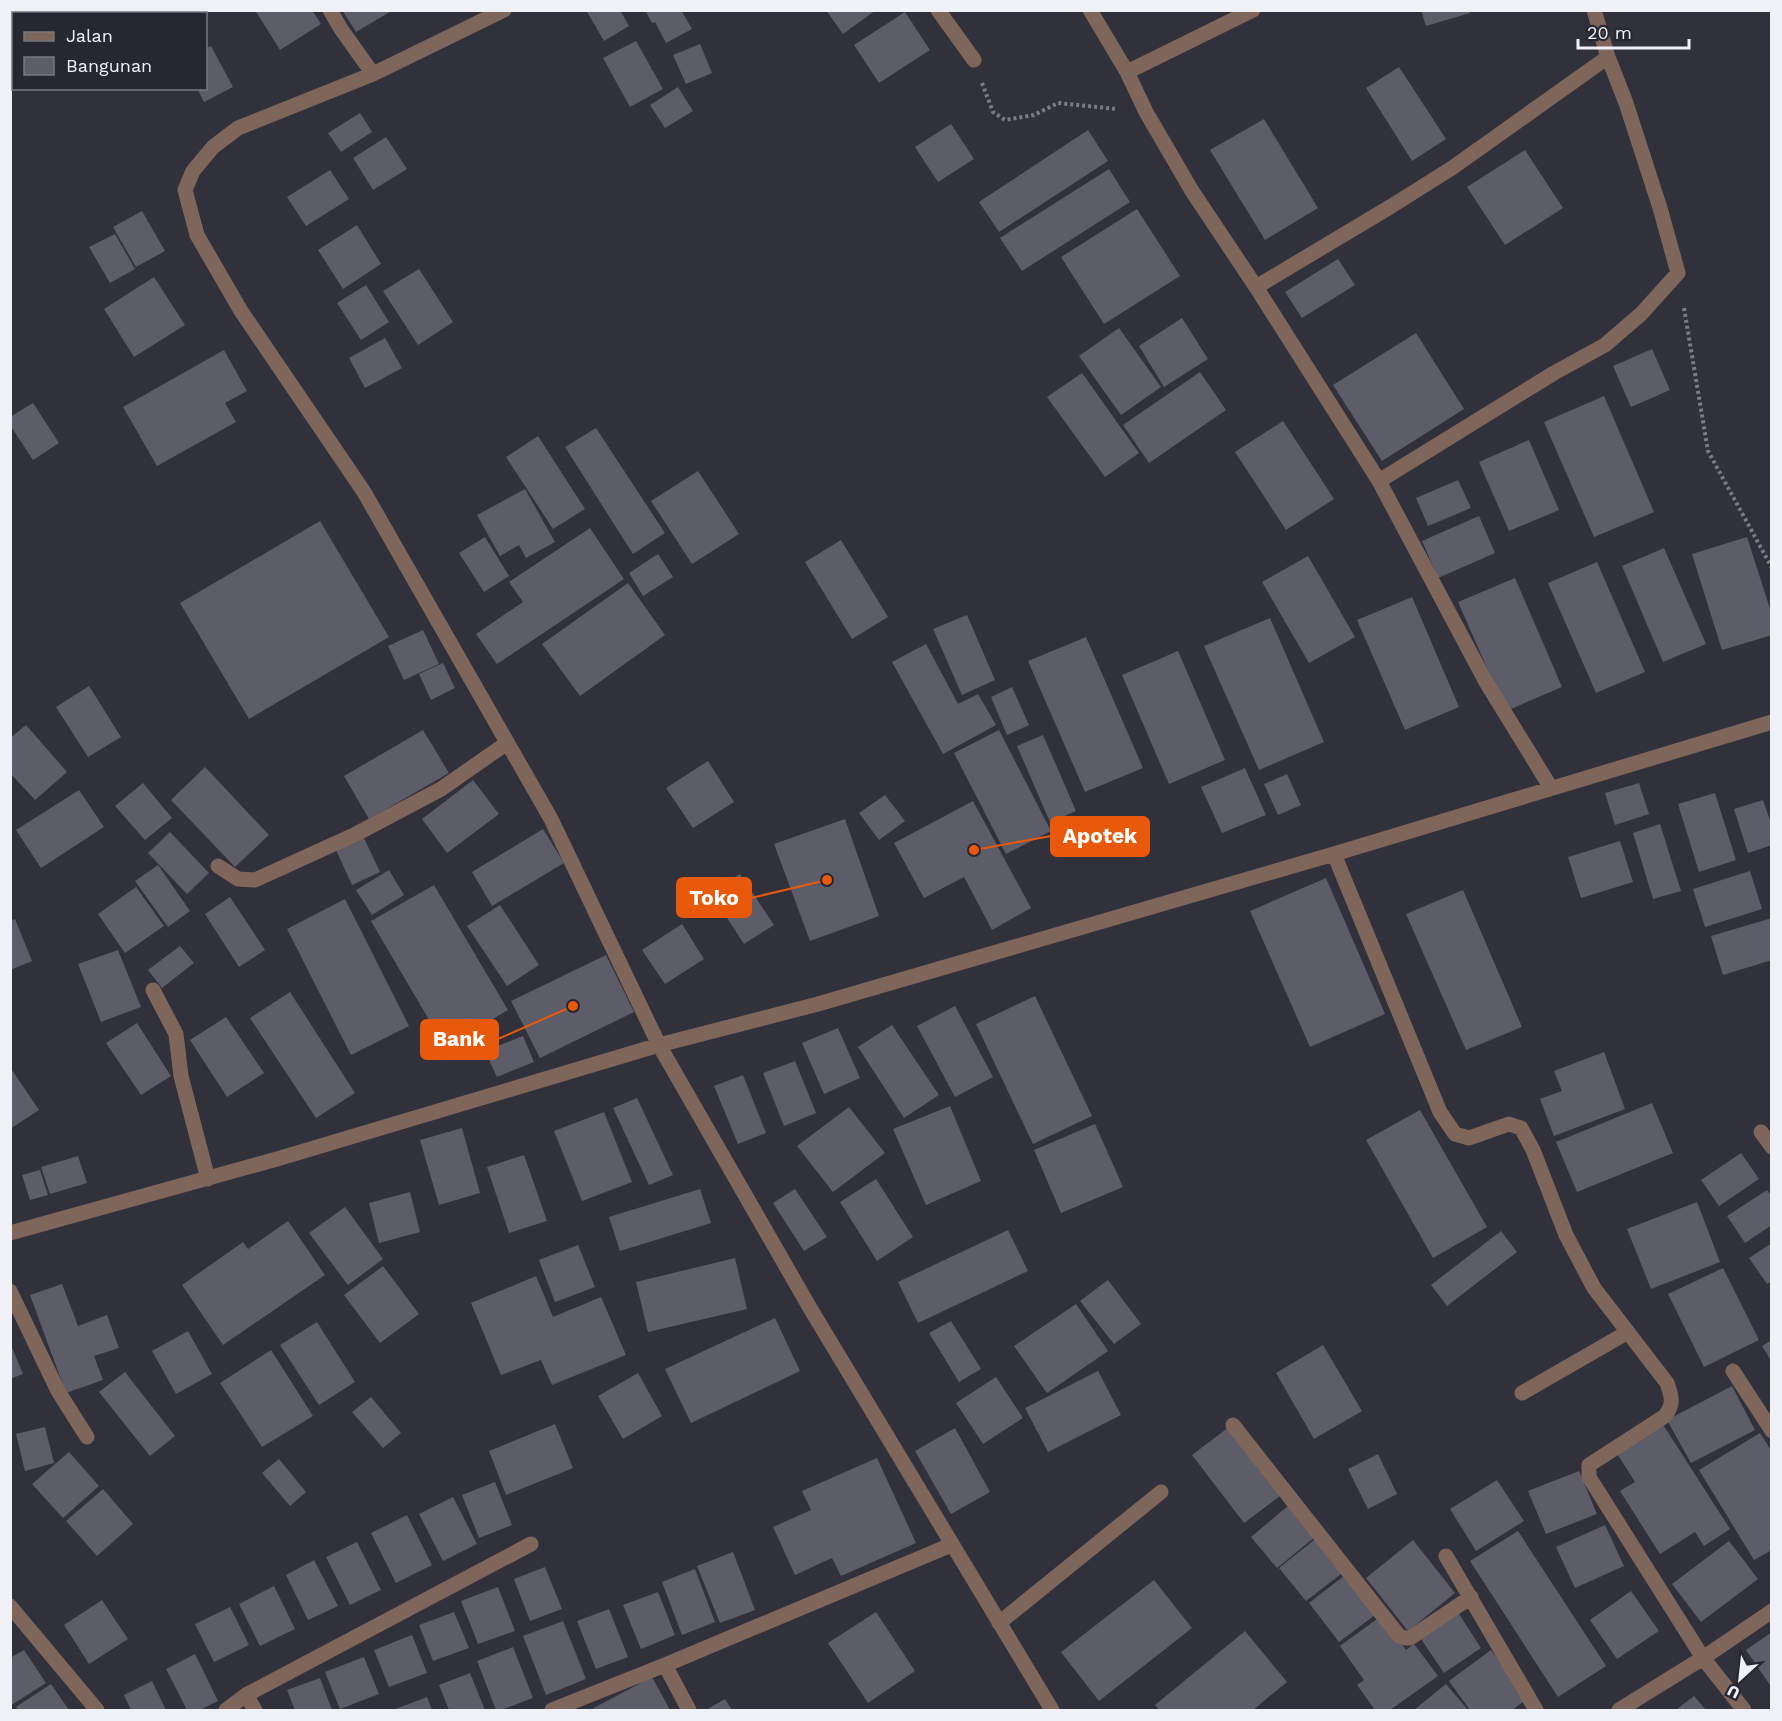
<svg xmlns="http://www.w3.org/2000/svg" width="1782" height="1721" font-family="'Work Sans',sans-serif">
  <style>
    .lines { fill: none; stroke-linecap: round; stroke-linejoin: round }
    .river { stroke: #052049; stroke-width: 66 }
    .building { fill: #5c5d68 }
    .path { stroke: #7b7c85; stroke-width: 4; stroke-dasharray: 3 3; stroke-linecap: butt }
    .lane { stroke: #7f665a; stroke-width: 15 }
    .street { stroke: #7f665a; stroke-width: 15 }
    .leader { fill: none; stroke: #e8590c; stroke-width: 2 }
    .callout-dot { fill: #e8590c; stroke: #272731; stroke-width: 2 }
    .callout { fill: #e8590c; stroke: #e8590c; stroke-width: 2 }
    .callout-label { font-size: 21px; text-anchor: middle; font-weight: bold; fill: #fff }
  </style>
  <rect width="100%" height="100%" fill="#30313b"/>
  <g class="lines">
    <path class="river" d="M10 25 14 20"/>
  </g>
  <path class="building" d="M255 10H312L321 24 280 50Z
    M342 10H393L356 32Z
    M586 10H620L629 26 604 41Z
    M645 10H681L692 29 666 43 655 22 652 23Z
    M826 10H876L843 34Z
    M1421 10H1469L1470 13 1426 26Z
    M905 12 930 50 879 83 854 45Z
    M636 41 663 89 630 107 603 58Z
    M700 44 712 73 686 84 673 55Z
    M211 46 233 87 204 102 197 88H206V48Z
    M1399 67 1446 139 1412 161 1366 88Z
    M678 87 693 111 665 128 650 105Z
    M360 113 372 132 341 152 328 133Z
    M1264 119 1318 208 1265 240 1210 150Z
    M951 124 974 159 938 182 915 147Z
    M1088 130 1108 161 999 232 979 202Z
    M386 137 407 169 373 190 353 158Z
    M1525 150 1563 208 1505 245 1467 187Z
    M1109 169 1130 202 1022 271 1000 238Z
    M330 170 349 199 306 226 287 197Z
    M1137 209 1180 276 1104 324 1061 257Z
    M142 211 165 251 136 267 113 227Z
    M357 225 381 264 343 289 318 250Z
    M115 234 135 269 110 283 89 247Z
    M1338 259 1355 285 1302 318 1285 292Z
    M419 269 453 322 418 345 383 291Z
    M154 277 185 325 134 357 104 309Z
    M366 285 389 322 361 340 337 303Z
    M1182 318 1208 359 1164 387 1139 346Z
    M1119 328 1161 387 1121 415 1079 356Z
    M1416 333 1464 409 1382 461 1333 385Z
    M385 338 402 368 365 388 349 358Z
    M1652 349 1670 390 1631 407 1613 366Z
    M224 350 247 391 225 403 236 422 157 466 123 407Z
    M1200 372 1226 410 1149 463 1123 425Z
    M1082 373 1139 453 1105 477 1047 397Z
    M1604 396 1654 512 1594 537 1544 422Z
    M33 403 59 443 33 460 10 425V417Z
    M1283 421 1334 499 1286 530 1235 452Z
    M596 428 665 533 633 554 565 447Z
    M538 436 585 509 553 529 506 457Z
    M1529 440 1559 510 1509 531 1479 462Z
    M698 471 739 534 692 564 651 501Z
    M1458 480 1471 508 1428 526 1416 498Z
    M525 489 555 542 526 558 519 545 500 556 477 515Z
    M1479 516 1495 553 1438 578 1422 541Z
    M320 521 389 637 249 719 180 603Z
    M590 528 624 579 497 664 476 634 523 602 509 582Z
    M485 537 509 576 484 592 459 553Z
    M1747 537 1772 615V635L1722 650 1692 554Z
    M841 540 888 617 852 639 805 562Z
    M1664 548 1706 644 1663 662 1622 566Z
    M658 554 673 577 643 596 629 573Z
    M1308 556 1355 637 1309 663 1262 582Z
    M1597 562 1645 672 1596 693 1548 583Z
    M1515 578 1562 687 1506 711 1458 602Z
    M628 583 665 635 580 696 542 644Z
    M1412 597 1459 707 1405 730 1357 620Z
    M967 615 995 680 962 695 933 629Z
    M1270 618 1324 742 1259 770 1204 646Z
    M423 630 439 664 404 680 388 646Z
    M1086 637 1143 768 1085 792 1028 661Z
    M926 644 958 704 978 694 996 725 943 754 892 662Z
    M1178 651 1225 760 1169 784 1122 675Z
    M443 663 455 688 431 700 419 674Z
    M89 686 121 737 88 757 56 707Z
    M1012 687 1029 725 1007 735 991 697Z
    M26 725 67 772 35 800 10 773V738Z
    M423 730 449 773 369 819 344 776Z
    M999 730 1051 831 1006 854 954 753Z
    M1043 735 1076 811 1050 822 1017 746Z
    M708 761 734 802 693 828 666 788Z
    M205 767 269 835 235 867 171 800Z
    M1245 768 1266 815 1222 833 1201 787Z
    M1287 774 1301 805 1278 815 1264 784Z
    M473 780 499 814 447 853 422 819Z
    M143 783 172 818 145 840 115 806Z
    M1639 783 1649 814 1615 825 1605 793Z
    M79 790 104 827 41 868 16 830Z
    M1715 793 1736 860 1699 872 1678 804Z
    M885 795 905 821 879 840 859 813Z
    M1763 800 1772 826V845L1748 853 1734 809Z
    M973 801 1031 908 992 930 964 877 924 898 894 843Z
    M845 819 879 916 810 941 774 844Z
    M1660 824 1681 891 1653 899 1633 833Z
    M543 829 564 863 492 906 472 872Z
    M170 832 209 873 187 894 148 853Z
    M364 838 380 872 352 885 336 850Z
    M1620 841 1633 882 1581 898 1568 857Z
    M158 865 190 911 168 927 135 881Z
    M389 870 404 895 372 915 356 890Z
    M1750 871 1762 909 1705 927 1693 889Z
    M740 874 774 925 744 944 711 893Z
    M1326 878 1385 1014 1310 1047 1250 911Z
    M434 885 508 1010 445 1047 371 921Z
    M136 887 164 926 125 953 98 914Z
    M1463 890 1522 1027 1466 1050 1406 914Z
    M230 897 265 950 239 967 205 914Z
    M345 899 409 1026 351 1055 287 929Z
    M500 905 539 965 507 986 467 926Z
    M1772 918V960L1723 975 1711 936Z
    M15 919 32 961 10 970V921Z
    M682 924 704 959 665 984 642 950Z
    M180 946 194 963 162 988 148 970Z
    M118 950 141 1007 101 1022 78 964Z
    M606 955 634 1012 540 1058 511 1001Z
    M290 992 355 1093 316 1118 250 1018Z
    M1035 996 1092 1116 1033 1144 976 1024Z
    M955 1006 993 1077 955 1097 917 1026Z
    M226 1017 264 1073 227 1097 190 1040Z
    M137 1023 171 1076 141 1095 106 1043Z
    M892 1025 939 1095 904 1118 858 1047Z
    M838 1028 860 1078 824 1094 802 1043Z
    M523 1036 534 1062 497 1077 485 1051Z
    M1604 1052 1625 1109 1554 1136 1540 1099 1562 1091 1554 1071Z
    M795 1061 816 1113 784 1126 763 1073Z
    M10 1067 39 1110 10 1129Z
    M743 1075 766 1133 738 1144 714 1086Z
    M637 1098 673 1175 649 1185 613 1108Z
    M1652 1103 1673 1153 1577 1192 1556 1142Z
    M950 1106 981 1181 926 1205 893 1129Z
    M849 1107 885 1153 833 1192 797 1146Z
    M1420 1110 1487 1227 1433 1258 1366 1140Z
    M604 1112 632 1182 582 1201 554 1131Z
    M1095 1124 1123 1187 1061 1213 1034 1150Z
    M462 1128 480 1193 439 1205 420 1140Z
    M1741 1153 1759 1179 1719 1206 1701 1180Z
    M524 1155 547 1221 509 1233 487 1167Z
    M78 1156 87 1183 50 1194 41 1167Z
    M40 1170 48 1195 30 1200 22 1175Z
    M876 1179 913 1237 877 1261 840 1202Z
    M700 1189 711 1223 620 1251 609 1217Z
    M795 1189 827 1237 804 1251 773 1203Z
    M1767 1190 1772 1196V1225L1745 1243 1727 1216Z
    M410 1192 420 1232 379 1243 369 1203Z
    M1697 1202 1720 1262 1651 1289 1627 1229Z
    M345 1207 383 1259 348 1285 309 1233Z
    M288 1221 325 1275 223 1345 182 1285 243 1242 248 1249Z
    M1008 1230 1028 1271 918 1323 898 1282Z
    M1501 1231 1517 1252 1447 1306 1431 1285Z
    M1772 1243V1281L1767 1284 1749 1258Z
    M578 1245 595 1287 555 1302 539 1260Z
    M735 1258 747 1309 648 1332 636 1282Z
    M383 1266 419 1314 380 1343 344 1295Z
    M1723 1268 1759 1340 1704 1367 1668 1294Z
    M536 1276 553 1317 601 1297 626 1355 552 1385 541 1360 501 1375 471 1303Z
    M1108 1280 1141 1324 1114 1344 1080 1301Z
    M62 1284 78 1326 107 1315 119 1348 94 1356 103 1380 66 1393 30 1295Z
    M1076 1304 1108 1351 1047 1393 1014 1346Z
    M775 1318 800 1371 691 1423 665 1369Z
    M951 1321 981 1369 959 1382 929 1333Z
    M317 1322 355 1382 319 1405 280 1345Z
    M188 1331 212 1374 176 1394 152 1351Z
    M1772 1340V1362L1762 1346Z
    M10 1343 23 1374 10 1379Z
    M1323 1345 1362 1411 1314 1439 1276 1373Z
    M271 1350 313 1416 262 1447 220 1383Z
    M1098 1371 1121 1415 1048 1452 1025 1408Z
    M125 1372 175 1436 150 1456 99 1392Z
    M638 1373 662 1416 623 1439 598 1396Z
    M996 1377 1023 1418 983 1444 956 1403Z
    M1732 1386 1755 1430 1691 1463 1667 1420Z
    M371 1397 401 1433 383 1448 352 1412Z
    M1662 1423 1730 1529 1704 1546 1695 1532 1660 1554 1620 1491 1635 1482 1616 1452Z
    M555 1424 573 1468 506 1495 489 1451Z
    M45 1427 54 1463 25 1471 16 1434Z
    M1229 1427 1280 1496 1244 1523 1192 1455Z
    M955 1428 990 1492 951 1514 915 1451Z
    M1760 1433 1772 1452V1550L1754 1560 1699 1470Z
    M69 1452 99 1486 63 1518 32 1484Z
    M1378 1454 1397 1494 1368 1509 1348 1469Z
    M877 1458 916 1543 841 1576 832 1558 795 1575 773 1527 811 1510 802 1491Z
    M279 1459 306 1492 290 1506 262 1473Z
    M1579 1471 1597 1514 1546 1534 1528 1491Z
    M1497 1480 1524 1521 1476 1551 1450 1509Z
    M495 1482 512 1525 479 1538 462 1495Z
    M103 1489 133 1524 97 1556 66 1521Z
    M453 1497 477 1544 443 1561 419 1514Z
    M1289 1505 1315 1537 1277 1568 1251 1537Z
    M407 1515 432 1565 396 1583 371 1533Z
    M1605 1525 1624 1566 1575 1588 1556 1547Z
    M1518 1531 1606 1666 1558 1697 1470 1561Z
    M1318 1537 1345 1571 1306 1601 1279 1568Z
    M1413 1540 1455 1593 1408 1631 1366 1578Z
    M1729 1541 1758 1579 1701 1622 1672 1584Z
    M357 1542 381 1590 350 1605 326 1557Z
    M733 1552 755 1610 720 1623 697 1566Z
    M314 1560 338 1606 308 1620 286 1575Z
    M545 1567 562 1609 530 1621 514 1579Z
    M695 1569 715 1622 682 1635 662 1582Z
    M1345 1575 1375 1615 1339 1642 1309 1603Z
    M1154 1580 1192 1628 1099 1701 1061 1652Z
    M274 1586 295 1629 260 1646 239 1604Z
    M498 1587 515 1631 478 1644 461 1601Z
    M1631 1591 1659 1631 1617 1659 1590 1620Z
    M658 1592 675 1635 641 1649 623 1605Z
    M102 1600 128 1639 89 1664 64 1625Z
    M230 1607 249 1645 214 1662 195 1624Z
    M609 1609 628 1657 596 1669 577 1621Z
    M1457 1611 1481 1648 1444 1673 1419 1636Z
    M454 1612 469 1648 433 1661 419 1625Z
    M876 1612 915 1671 868 1703 828 1643Z
    M1381 1616 1406 1650 1414 1644 1438 1676 1390 1710H1375L1357 1685 1364 1680 1340 1646Z
    M563 1621 586 1679 546 1695 523 1636Z
    M1245 1631 1287 1682 1253 1710H1159L1155 1705Z
    M1772 1632V1688L1746 1650Z
    M412 1635 427 1673 389 1687 374 1650Z
    M513 1647 533 1698 501 1710H496L477 1661Z
    M24 1650 46 1683 10 1706V1658Z
    M1491 1650 1527 1699 1512 1710H1470L1449 1681Z
    M195 1654 218 1701 200 1710H187L166 1669Z
    M364 1657 379 1694 340 1709 325 1672Z
    M470 1673 485 1710H449L439 1685Z
    M652 1677 670 1710H590Z
    M320 1678 332 1710H295L287 1690Z
    M152 1681 166 1710H131L124 1695Z
    M51 1684 69 1710H18L16 1707Z
    M1446 1684 1468 1710H1414Z
    M1694 1696 1706 1710H1676Z
    M427 1697 432 1710H393Z
    M725 1699 732 1710H706Z"/>
  <g class="lines">
    <path class="path" d="M982 83 993 112 1005 120 1034 115 1058 103 1117 109
      M1684 308 1708 451 1772 568"/>
    <path class="lane" d="M1522 1393 1628 1332
      M999 1623 1161 1492"/>
    <path class="street" d="M330 10 341 29 373 74
      M504 10 373 74 238 128 213 147 193 171 185 190 197 235 241 311 364 492 551 819 659 1045 810 1308 1052 1710
      M938 10 974 60
      M1090 10 1127 72 1253 10
      M1127 72 1146 112 1192 191 1256 287 1379 481 1486 682 1551 788
      M1256 287 1390 207 1452 168 1608 57
      M1379 481 1554 373 1605 345 1641 314 1678 273 1660 208 1626 103 1608 57 1594 10
      M1334 854 1440 1112 1455 1134 1469 1138 1509 1124 1521 1128 1533 1150 1566 1235 1594 1288 1667 1383C1672 1397 1674 1404 1665 1416L1589 1465V1477L1703 1658 1772 1611
      M218 866 238 879 255 880 356 834 441 789 507 743
      M153 990 176 1034 181 1076 208 1179
      M1761 1132 1772 1147
      M10 1233 277 1159 659 1045 818 1004 1334 854 1772 722
      M10 1291 58 1391 87 1437
      M1733 1371 1772 1431
      M1233 1425 1399 1636 1405 1638H1410L1471 1597
      M1446 1556 1536 1710
      M10 1606 97 1710
      M665 1665 689 1710
      M246 1695 255 1710
      M226 1710 246 1695 531 1544
      M552 1710 665 1665 951 1545
      M1619 1710 1703 1658 1744 1710"/>
  </g>
  <path class="leader" d="M974 850L1051 836M827 880L751 898M573 1006L498 1039"/>
  <g class="callout-dot">
    <circle cx="974" cy="850" r="6"/>
    <circle cx="827" cy="880" r="6"/>
    <circle cx="573" cy="1006" r="6"/>
  </g>
  <g class="callout">
    <rect x="1051" y="817" width="98" height="39" rx="6"/>
    <rect x="677" y="878" width="74" height="39" rx="6"/>
    <rect x="421" y="1020" width="77" height="39" rx="6"/>
  </g>
  <g class="callout-label">
    <text x="1100" y="843">Apotek</text>
    <text x="714" y="905">Toko</text>
    <text x="459" y="1046">Bank</text>
  </g>
  <rect width="1782" height="1721" fill="none" stroke="#f0f1f7" stroke-width="24"/>
  <rect x="12" y="12" width="195" height="78" fill="#272731" stroke="#777880" stroke-width="1.5"/>
  <rect x="24" y="32" width="30" height="9" fill="#7f665a" stroke="#777880" stroke-width="1.5"/>
  <text x="66" y="42" font-size="18" fill="#f0f1f7">Jalan</text>
  <rect x="24" y="57" width="30" height="18" fill="#5c5d68" stroke="#777880" stroke-width="1.5"/>
  <text x="66" y="72" font-size="18" fill="#f0f1f7">Bangunan</text>
  <g transform="translate(1740 1679) rotate(207)" stroke="#272731" stroke-width="4.5" paint-order="stroke">
  <path d="M0-4.5L10 22L0 15L-10 22Z" fill="#f0f1f7"/>
  <text y="-9" font-size="16" font-weight="bold" text-anchor="middle" fill="#f0f1f7">U</text>
  </g>
  <path d="M1578 39v9h111v-9" fill="none" stroke="#f0f1f7" stroke-width="3"/>
  <text x="1587" y="39" font-size="18" fill="#f0f1f7" stroke="#272731" stroke-width="4.5" paint-order="stroke">20 m</text>
</svg>
